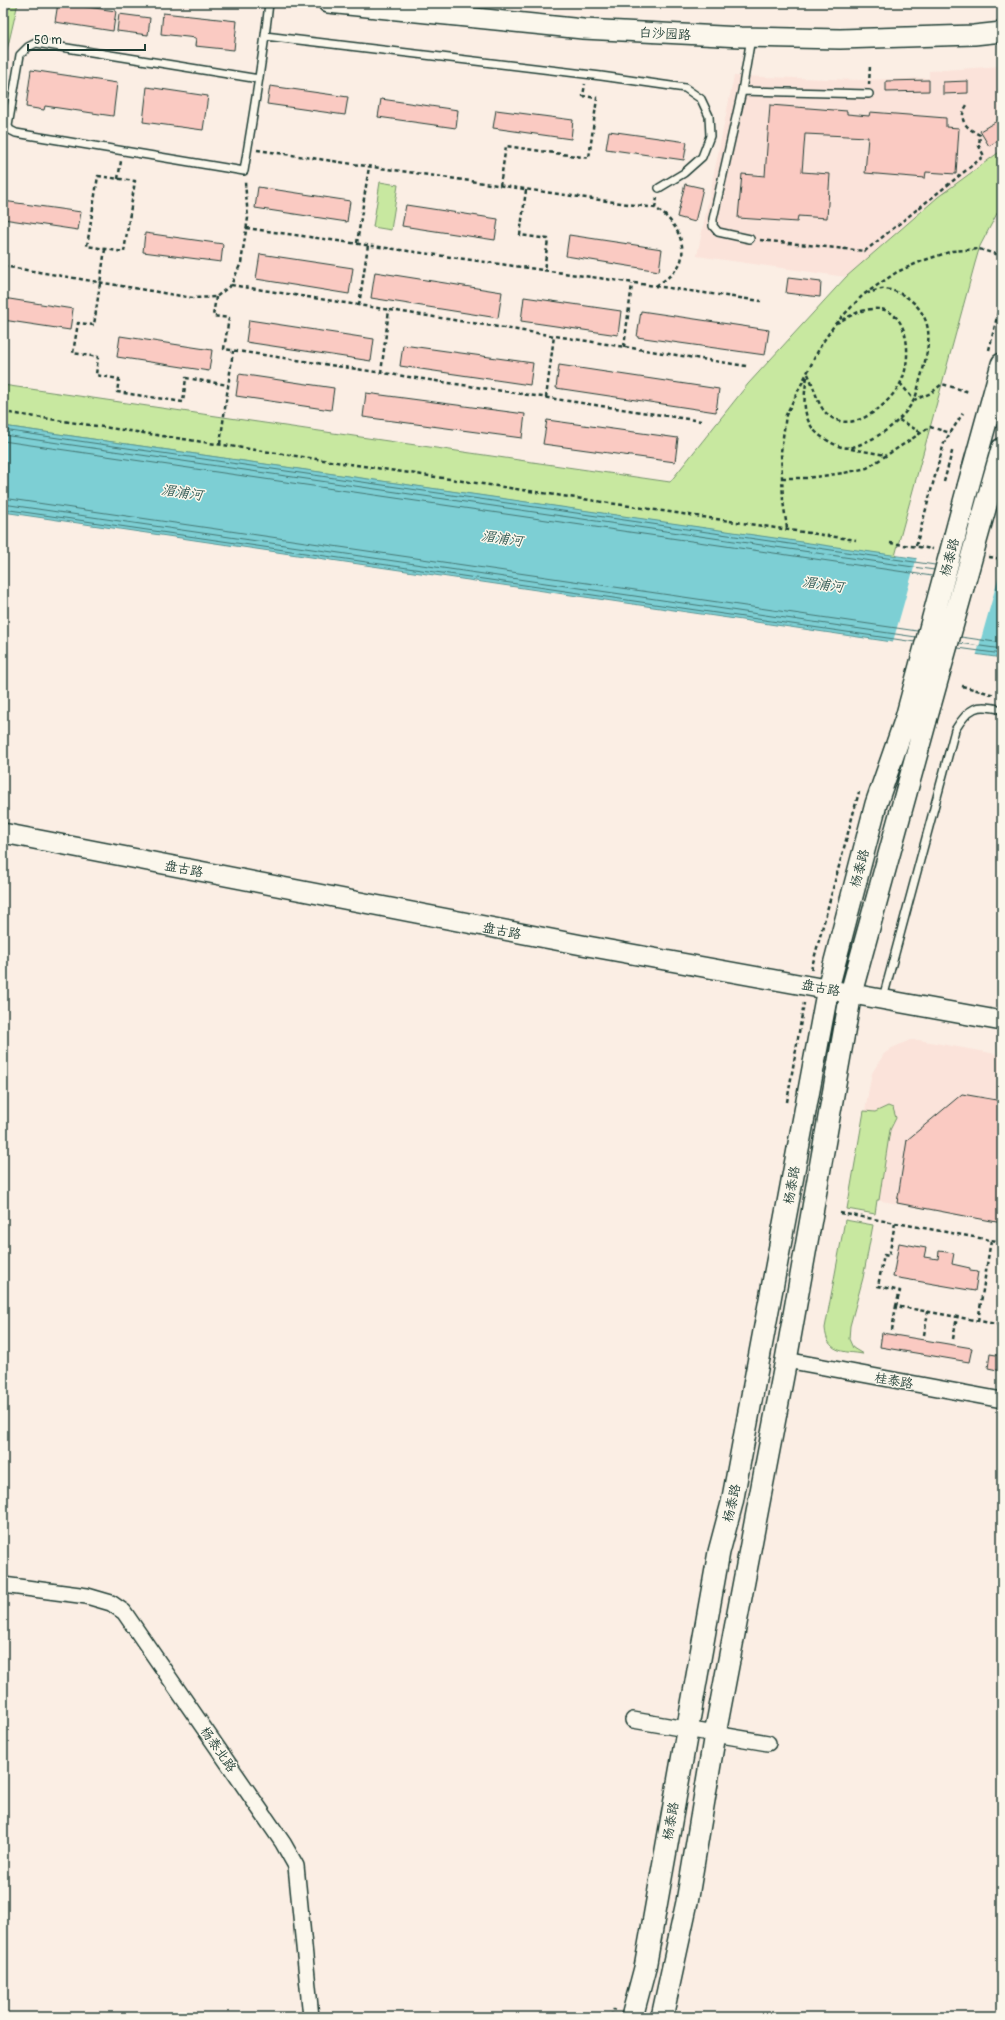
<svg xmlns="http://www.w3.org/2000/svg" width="1005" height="2020" font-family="Pangolin,'LXGW WenKai TC',sans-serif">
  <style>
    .built { fill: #fbe3da }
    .green { fill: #c8e8a0; stroke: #74926a }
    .water { fill: #7dcfd4; stroke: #579594 }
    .pier { fill: #fbeee4 }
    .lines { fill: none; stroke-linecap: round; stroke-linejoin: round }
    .shore { stroke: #457774; stroke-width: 1 }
    .building { fill: #facac2; stroke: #1f3d34 }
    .service-casing { stroke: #1f3d34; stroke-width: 10 }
    .minor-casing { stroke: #1f3d34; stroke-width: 18 }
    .tertiary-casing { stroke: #1f3d34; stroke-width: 22 }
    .secondary-casing { stroke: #1f3d34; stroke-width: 24 }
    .path { stroke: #1f3d34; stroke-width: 2.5; stroke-dasharray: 4 3; stroke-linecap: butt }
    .service { stroke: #fbf7ec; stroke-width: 7 }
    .minor { stroke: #fbf7ec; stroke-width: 15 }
    .tertiary { stroke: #fbf7ec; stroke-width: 19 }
    .secondary { stroke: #fbf7ec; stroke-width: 21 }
    .secondary-bridge-casing { stroke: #1f3d34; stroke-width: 24; stroke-linecap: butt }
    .secondary-bridge { stroke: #fbf7ec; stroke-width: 21 }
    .labels { text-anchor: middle; stroke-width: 3; stroke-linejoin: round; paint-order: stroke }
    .street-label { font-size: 13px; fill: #1f3d34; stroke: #fbf7ec }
    .water-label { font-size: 14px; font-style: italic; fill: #325a54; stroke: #fbf7ec }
  </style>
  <rect width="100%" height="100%" fill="#fbeee4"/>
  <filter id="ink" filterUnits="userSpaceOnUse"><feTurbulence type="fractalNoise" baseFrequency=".025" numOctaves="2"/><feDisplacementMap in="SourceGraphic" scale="8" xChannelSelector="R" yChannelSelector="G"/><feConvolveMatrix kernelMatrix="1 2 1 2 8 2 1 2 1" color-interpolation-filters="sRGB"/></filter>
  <g filter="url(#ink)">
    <path class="built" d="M1002 66V150L938 197 846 277 697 256 734 76 860 80 929 78V71Z
      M910 1040H919L1002 1055V1223L849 1195 872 1073 884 1054 892 1048Z"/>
    <path class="green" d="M12 3H18L3 67V9Z
      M1002 150V204L980 246 975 263 895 556 3 426V385L670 482 748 384 846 277 938 197Z
      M380 182 398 185 391 230 373 227Z
      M888 1106 893 1108 896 1118 890 1130 879 1200H877L875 1214 847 1209 864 1111 875 1112Z
      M845 1220 873 1225 863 1278 850 1326 849 1339 853 1348 863 1354C842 1351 827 1353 825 1328Z"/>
    <path class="water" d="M3 426 1002 571V658L3 512Z"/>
    <path class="pier" d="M917 557 957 562 932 650 892 645Z
      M962 563 1001 568 976 657 937 651Z"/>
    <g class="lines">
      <path class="shore" d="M3 430 935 565
        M3 435 934 570
        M3 441 932 576
        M3 498 917 631
        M3 504 916 637
        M3 509 915 642
        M961 637 1002 643
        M959 643 1002 649
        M958 648 1002 654"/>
    </g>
    <path class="building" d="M58 3 116 11 113 31 55 22Z
      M163 13 237 21 234 50 195 46 196 38 161 34Z
      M119 14 150 18 148 35 117 31Z
      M31 70 117 83 113 116 45 106 44 110 26 107Z
      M929 80V91L886 92V81Z
      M968 81V93L943 94V82Z
      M270 86 348 97 345 115 267 104Z
      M147 87 208 96 203 130 143 122Z
      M381 99 458 110 456 128 378 117Z
      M770 105 847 111V114L869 116 870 112 946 118V127L959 128 956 174 926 172 925 178 865 173 868 137 805 134 802 172 830 174 827 218 798 216 797 222 738 218 742 174 765 176Z
      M496 110 573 120 571 139 493 128Z
      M1002 118V138L989 146 980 131Z
      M609 131 687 142 684 160 606 149Z
      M685 184 703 188 695 222 677 217Z
      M258 187 350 201 347 222 255 208Z
      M3 201 81 212 78 230 3 219Z
      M406 205 498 219 495 240 402 226Z
      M145 233 223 244 221 262 143 252Z
      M569 235 662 249 659 271 566 256Z
      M260 254 353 268 349 294 256 279Z
      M375 272 502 292 498 318 371 298Z
      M788 278 821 282 820 297 786 293Z
      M524 297 621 311 618 335 521 321Z
      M3 298 73 309 70 330 3 320Z
      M641 311 769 330 765 355 637 337Z
      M249 320 374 339 371 361 246 342Z
      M120 336 212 350 209 371 117 357Z
      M403 345 533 363 530 385 400 366Z
      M559 365 719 389 716 412 556 388Z
      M239 374 334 388 331 410 236 396Z
      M366 393 525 414 522 438 363 417Z
      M547 420 678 438 675 462 543 444Z
      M962 1094 1002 1101V1223L897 1203 907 1140Z
      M899 1243 926 1248 924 1257 938 1259 939 1251 954 1253 952 1264 970 1268V1271L978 1272 975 1291 893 1277Z
      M882 1333 972 1348 969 1362 880 1347Z
      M990 1354 1002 1356V1371L988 1368Z"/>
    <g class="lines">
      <defs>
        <path id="service" d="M265 36 601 76 685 88 701 99 709 116 710 136 702 157 684 173 659 188
          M259 79 36 43 28 47 20 55 8 126 10 130 16 133 244 171C253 115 263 59 269 3
          M742 91 751 38
          M750 239 718 232 713 226V219L742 91 869 94
          M883 998 955 730C969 707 977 703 1002 710"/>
        <path id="minor" d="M786 1360 1002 1400
          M3 1585 87 1596 111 1603 124 1612 283 1843 296 1866 311 2017
          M633 1720 768 1743"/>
        <path id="tertiary" d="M328 3 583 29 741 37 840 39 974 35 1002 32
          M3 833 582 945 1002 1021"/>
        <path id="secondary" d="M968 487 1002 364
          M990 491 1002 449
          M632 2017 645 1968 719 1552 732 1503 828 988 876 804 906 718
          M662 2017 687 1902 715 1734 786 1360 851 993 926 720"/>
      </defs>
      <use href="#service" class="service-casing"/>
      <use href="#minor" class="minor-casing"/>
      <use href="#tertiary" class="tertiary-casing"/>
      <use href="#secondary" class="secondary-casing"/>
      <path class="path" d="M869 85 870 65
        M257 150 655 208C672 218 687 239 681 261 677 272 664 281 654 287
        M98 176 135 181 124 252 87 246Z
        M118 179 121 161
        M500 186 506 146 589 158 597 98 583 96 585 84
        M526 190 520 235 548 239 544 271
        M655 208 657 198
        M246 228 761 301
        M760 240 865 251 984 156 979 146 980 135C966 128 957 120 967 105
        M357 243 369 167
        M105 249 94 325 78 323 73 353 98 357 96 375 119 379 117 392 183 402 186 378 228 385
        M3 266 193 298 216 297 231 285 241 263 248 218 245 182
        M231 285 746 366
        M216 297 213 316 229 318 224 349 701 421
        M359 305 368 245
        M624 347 632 284
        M989 350 1002 296
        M381 373 389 310
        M808 374C814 386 817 404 826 413 850 437 887 407 900 384 912 362 911 313 880 309 864 307 850 316 837 323
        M807 377C803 400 801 425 825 439 846 452 851 449 872 439 889 430 904 417 914 400 917 395 918 387 920 380 924 367 930 344 928 330 925 308 906 292 885 289 880 288 873 292 868 293
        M900 383 914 400 931 393 942 384 969 392
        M546 398 554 336
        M3 412 856 540
        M899 420 922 433
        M220 444 233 351
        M851 449 886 455
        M782 478H807L844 473 867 468 930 427 951 433
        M944 482 953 448
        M787 528 783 501 781 452 786 415 821 345 835 324 863 295 897 272 922 261 952 251 979 249 1002 256
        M890 543 933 549
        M916 546 944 443 963 413
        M989 557 1002 559
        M962 686 995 695
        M811 970 859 792
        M787 1102 804 1003
        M840 1213 1002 1242
        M895 1223 889 1256 884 1255 878 1286 900 1291 896 1306 1002 1325
        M978 1321 991 1240
        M892 1330 896 1306
        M924 1335 928 1312
        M953 1339 957 1317
        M1001 1350 1002 1347
        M611 2017 614 2009"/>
      <use href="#service" class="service"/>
      <use href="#minor" class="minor"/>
      <use href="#tertiary" class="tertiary"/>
      <use href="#secondary" class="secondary"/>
      <defs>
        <path id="secondary-bridge" d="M906 718 968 487
          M926 720 990 491"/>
      </defs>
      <use href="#secondary-bridge" class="secondary-bridge-casing"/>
      <use href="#secondary-bridge" class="secondary-bridge"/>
    </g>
  </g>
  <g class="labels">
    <g class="street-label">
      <text transform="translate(665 33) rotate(3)" y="5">白沙园路</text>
      <text transform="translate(949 557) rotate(-75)" y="5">杨泰路</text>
      <text transform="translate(184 868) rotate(11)" y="5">盘古路</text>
      <text transform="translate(859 868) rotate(-75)" y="5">杨泰路</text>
      <text transform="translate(502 930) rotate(11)" y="5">盘古路</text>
      <text transform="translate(821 987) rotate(11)" y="5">盘古路</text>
      <text transform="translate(791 1185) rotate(-80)" y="5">杨泰路</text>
      <text transform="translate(894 1380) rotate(10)" y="5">桂泰路</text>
      <text transform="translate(731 1503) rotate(-77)" y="5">杨泰路</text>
      <text transform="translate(219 1749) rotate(55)" y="5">杨泰北路</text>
      <text transform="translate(670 1821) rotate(-80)" y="5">杨泰路</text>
    </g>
    <g class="water-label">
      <text transform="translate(182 492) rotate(8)" y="5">湄浦河</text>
      <text transform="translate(502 538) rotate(8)" y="5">湄浦河</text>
      <text transform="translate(823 584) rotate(8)" y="5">湄浦河</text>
    </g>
  </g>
  <rect width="1005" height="2020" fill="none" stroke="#fbf7ec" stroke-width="16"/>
  <rect x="8" y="8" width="989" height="2004" fill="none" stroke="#1f3d34" stroke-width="1.5" filter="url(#ink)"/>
  <path d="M28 44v6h117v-6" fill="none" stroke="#1f3d34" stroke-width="2"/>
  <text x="34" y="44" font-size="12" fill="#1f3d34" stroke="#fbf7ec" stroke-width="3" paint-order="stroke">50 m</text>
</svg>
